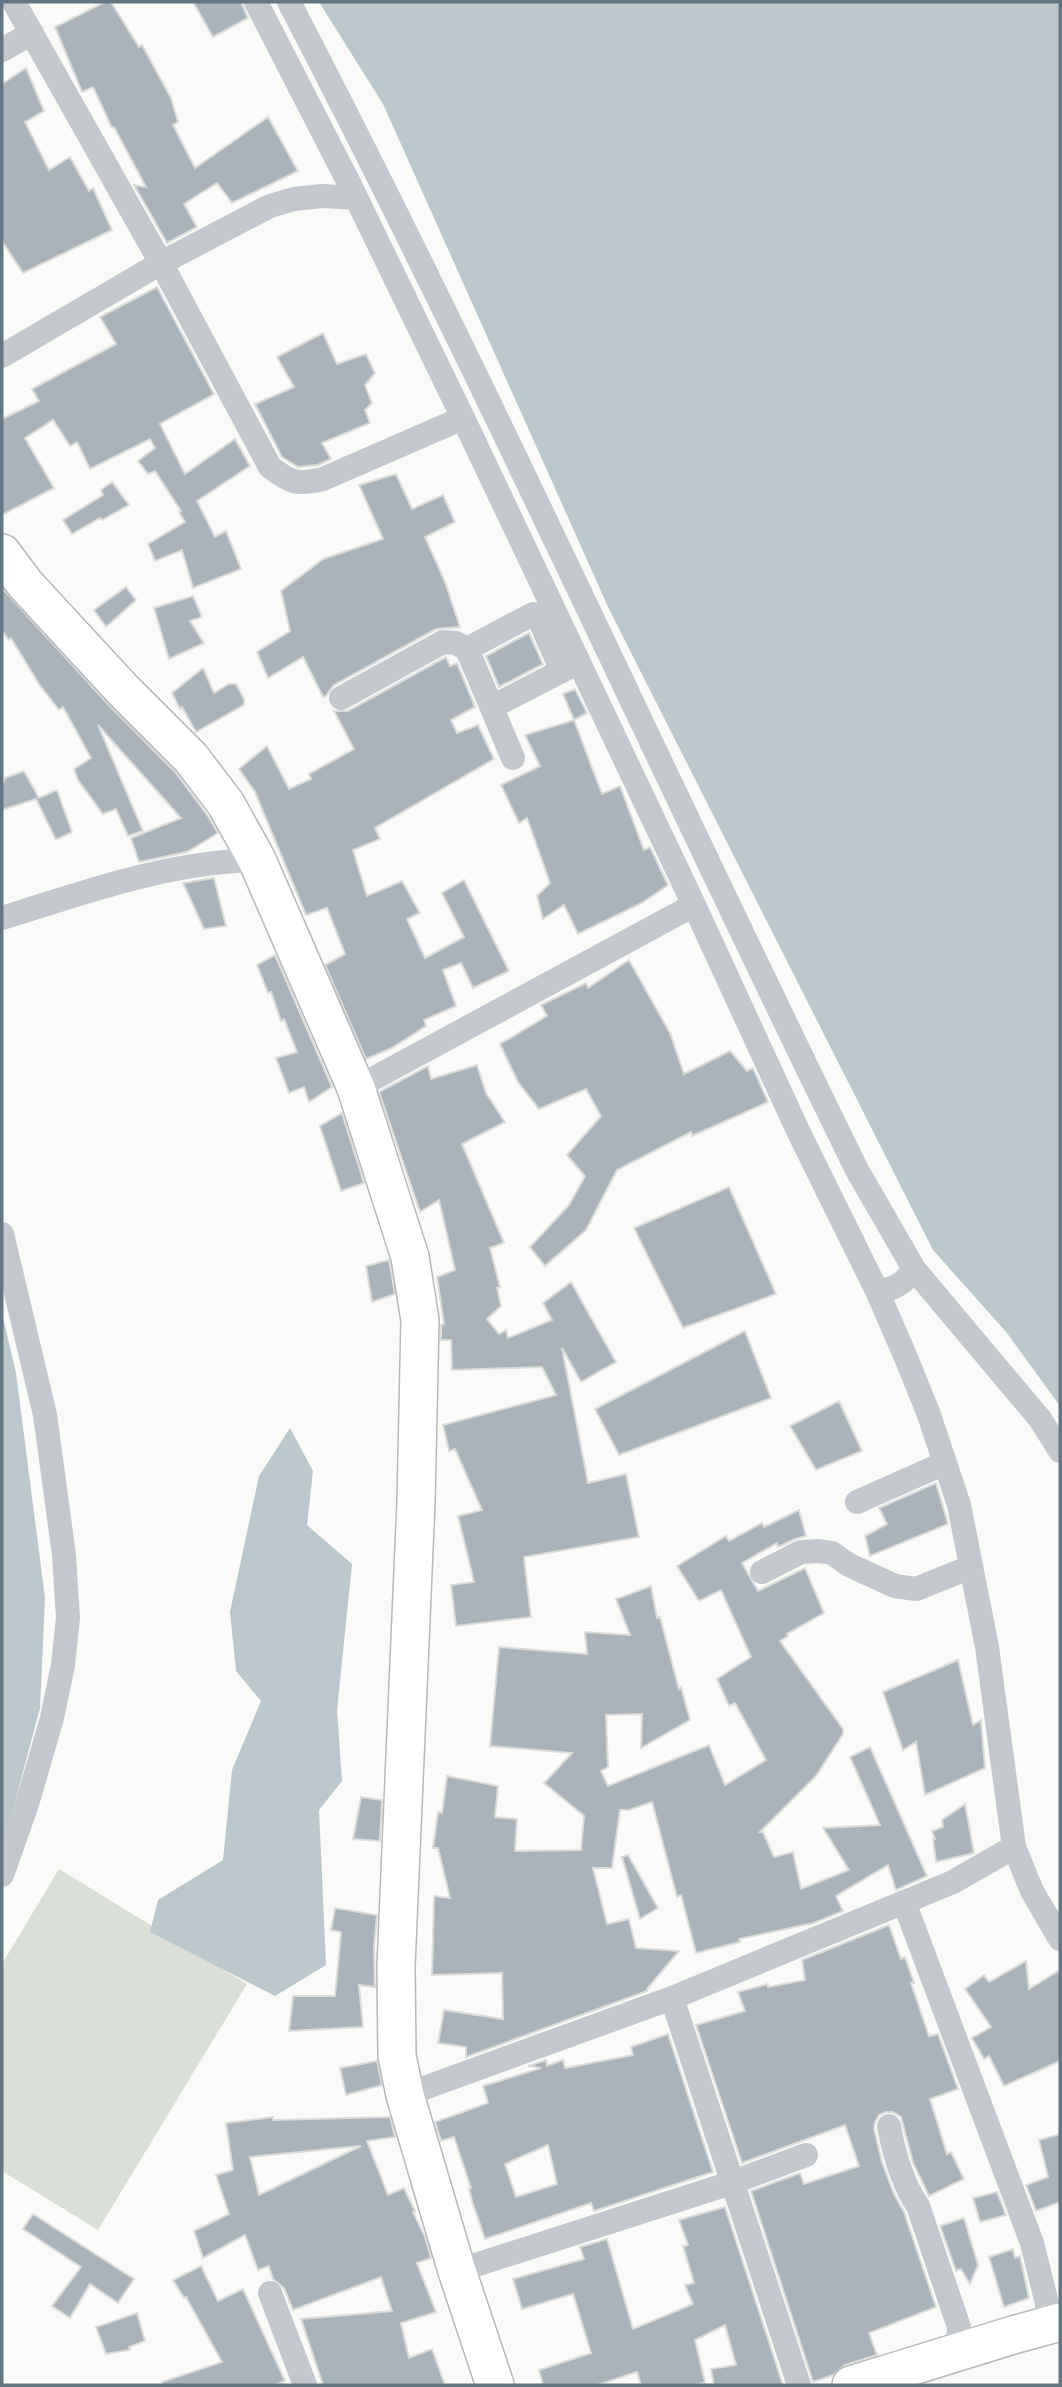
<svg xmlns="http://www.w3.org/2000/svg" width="1062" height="2387" font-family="Ubuntu,sans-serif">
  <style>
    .green { fill: #dadfd7 }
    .water { fill: #bbc7cb }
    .building { fill: #aab3b9; stroke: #dcdcda; stroke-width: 2; fill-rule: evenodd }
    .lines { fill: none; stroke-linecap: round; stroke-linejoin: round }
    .highway-casing { stroke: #b4b9bd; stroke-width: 40 }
    .minor { stroke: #c3c8cc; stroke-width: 24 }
    .highway { stroke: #fff; stroke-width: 37 }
  </style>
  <rect width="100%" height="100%" fill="#fafaf8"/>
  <path class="green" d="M59 1869 247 1984 98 2230 2 2171V1964Z"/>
  <path class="water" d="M319 2H1060V1406L1007 1333 933 1250 609 609 383 104Z
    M2 1313 16 1373 45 1598 40 1708 2 1851Z
    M290 1428 313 1471 307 1525 352 1564 337 1710 342 1781 319 1810 326 1965 275 1996 150 1932 158 1900 223 1860 232 1770 261 1701 236 1671 230 1612 259 1476Z"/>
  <path class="building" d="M105 2H111L139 47 142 45 171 98 178 122 173 125 195 168 268 117 298 171 232 203 217 183 184 204 197 227 167 243 134 185 146 187 114 127 112 128 93 87 82 92 55 27Z
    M193 2H241L248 18 213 37Z
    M26 68 44 111 25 122 49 170 70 157 89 191 93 188 112 230 23 273 2 241V84Z
    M157 287 214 394 160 424 185 474 235 439 250 466 197 501 215 537 226 531 241 569 193 588 182 550 155 561 148 544 185 522 179 512 181 511 155 471 148 474 138 461 155 448 150 439 90 469 77 442 70 446 53 420 25 438 54 488 2 515V419L39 401 32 389 116 344 100 317Z
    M323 333 337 364 366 354 375 373 365 385 372 403 365 410 370 423 322 443 331 459 318 465 298 467 282 457 255 404 294 387 277 357Z
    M396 474 412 509 443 495 455 522 425 537 445 582 460 627 436 629 334 685 326 696 323 697 303 657 268 678 257 652 290 631 281 591 323 559 383 539 359 485Z
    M112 482 129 505 102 520 100 518 72 534 63 520 103 495 101 490Z
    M126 587 136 600 106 627 94 610Z
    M2 588 108 704 175 772 208 816 218 833 187 852 139 862 131 838 181 818 98 725 143 831 128 836 116 809 103 814 78 780 74 769 91 758 63 707 59 710 39 684 11 638 9 640 2 631Z
    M193 596 202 617 190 621 204 643 169 659 154 608Z
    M529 633 543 664 499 687 486 656Z
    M446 657 450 666 457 663 475 707 451 720 457 733 478 725 494 759 375 828 380 839 353 850 367 896 402 881 420 913 407 919 425 958 464 937 442 893 464 880 509 971 473 988 461 963 443 970 456 1006 424 1020 426 1026 392 1048 366 1059 325 965 345 954 327 908 306 915 255 792 239 769 267 746 289 789 311 779 309 774 354 749 334 711H348Z
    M203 668 214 693 229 684H236L244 699V705L196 732 182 707 180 709 172 693Z
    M575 689 587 713 574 720 563 694Z
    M574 720 602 794 620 786 644 850 650 847 668 885 642 903 578 934 564 905 543 919 537 896 550 883 527 818 519 823 501 785 540 766 525 735Z
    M24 771 39 798 57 790 72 832 56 840 36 799 2 810V786L5 778Z
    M214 878 226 926 204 929 183 883Z
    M275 955 332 1087 309 1102 304 1087 289 1093 276 1058 297 1052 284 1019 281 1021 271 992 268 993 257 965Z
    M629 960 670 1033 684 1074 730 1051 747 1071 753 1068 768 1102 692 1136 691 1132 617 1170 586 1230 545 1266 530 1247 569 1205 585 1176 567 1155 601 1116 586 1089 539 1109 518 1082 500 1044 547 1016 541 1005 586 983 588 988Z
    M477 1065 486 1093 505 1122 462 1144 504 1243 490 1248 500 1287 497 1288 501 1306 487 1319 499 1334 506 1330 508 1338 552 1320 543 1303 571 1282 616 1362 581 1382 562 1348 588 1483 626 1474 639 1537 524 1557 531 1617 456 1626 451 1585 474 1582 458 1516 482 1510 455 1449 449 1451 443 1425 556 1395 542 1367 452 1370 451 1340H441V1325L444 1324 437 1277 455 1270 439 1200 420 1212 379 1092 428 1066 431 1079Z
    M342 1113 364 1183 341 1191 320 1126Z
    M729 1187 776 1294 683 1328 634 1228Z
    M389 1260 395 1294 372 1302 366 1266Z
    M745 1331 771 1398 619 1455 595 1409Z
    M839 1401 862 1451 816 1470 790 1426Z
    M936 1483 948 1524 870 1556 865 1536 887 1524 879 1508Z
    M799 1510 806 1536 795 1539 778 1547 777 1543 742 1563 758 1591 805 1568 824 1613 787 1634 788 1636 780 1641 843 1729V1734L816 1776 760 1832H763L774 1857 793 1852 801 1889 849 1870 823 1828 880 1825 850 1757 870 1747 927 1876 896 1890 888 1865 836 1896 843 1911 814 1923 739 1939 740 1942 696 1953 681 1895 677 1897 652 1802 629 1810H620L612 1868H593L607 1924 629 1919 636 1948 679 1951 647 1989V1991L466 2057V2047L438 2043 444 2010 503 2019 502 1973 432 1975 434 1896 450 1898 438 1848H433L438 1812 442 1813 447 1776 498 1786 495 1817 517 1819 515 1851 581 1850 584 1816 544 1783 572 1753 490 1746 499 1647 587 1654 585 1632 630 1635 616 1599 651 1586 657 1618 660 1617 679 1689 681 1687 690 1720 641 1748 642 1714 606 1715 608 1767 601 1771 608 1786 709 1745 725 1785 766 1760 735 1703 729 1706 717 1679 751 1657 721 1590 699 1601 677 1566 726 1536 729 1541 762 1523 764 1527Z
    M958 1660 973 1725 981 1720 985 1768 925 1795 916 1742 903 1750 883 1692Z
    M361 1797 382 1800 380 1841 353 1839Z
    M965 1804 974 1853 936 1862 933 1840 935 1839 932 1831 943 1827 942 1820Z
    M628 1855 658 1908 640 1919 622 1857Z
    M335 1908 377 1915 374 1947 375 1987 359 1985 363 2027 289 2031 293 1996H335L341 1932 331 1930Z
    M889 1925 901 1959 905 1957 914 1983H911L929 2036 938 2034 958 2089 930 2099 947 2154 951 2152 964 2179 929 2196 913 2163 901 2117 893 2112H886L879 2115 875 2122 874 2129 882 2162 894 2194 904 2212 936 2307 869 2333 877 2355 845 2365 833 2375 813 2382 751 2191 800 2173 804 2184 859 2166 845 2125 742 2163 696 2025 745 2011 738 1992 768 1984V1987L805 1980 802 1960Z
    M1026 1961 1029 1989 1060 1970V2061L1004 2086 989 2056 984 2059 972 2038 991 2027 965 1989 984 1975 989 1982Z
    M668 2034 713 2172 594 2211 591 2203 485 2239 472 2201 469 2189 471 2188 454 2137 441 2141 435 2122 488 2103 483 2086 541 2068 528 2066 546 2060 547 2066 563 2060 565 2068 633 2055 631 2047ZM548 2145 557 2184 516 2197 505 2164Z
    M377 2061 382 2085 346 2095 340 2068Z
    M273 2117V2120L390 2117 395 2137 367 2141 388 2195 404 2188 415 2211 413 2212 425 2237 431 2258 417 2263 436 2312 401 2323 409 2358 432 2349 445 2385H323L301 2319 392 2311 381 2277 293 2310 284 2288 273 2279 269 2266 258 2270 245 2235 203 2258 194 2231 229 2214 216 2175 233 2170 226 2123ZM361 2146 259 2195 250 2157Z
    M1060 2134V2202L1036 2211 1026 2185 1048 2177 1039 2140Z
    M997 2192 1006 2215 980 2222 973 2198Z
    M725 2207 783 2385H714L711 2369 736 2365 725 2325 695 2340 705 2382 696 2385H641L637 2372 597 2385H543L539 2370 591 2353 573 2294 522 2309 513 2279 584 2259 580 2247 607 2239 633 2329 693 2304 685 2285 694 2283 683 2246 688 2245 679 2220Z
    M33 2214 134 2279 118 2303 90 2284 70 2318 52 2306 81 2267 23 2229Z
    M964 2218 978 2265 970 2284 961 2269 956 2271 940 2226Z
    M1013 2249 1015 2258 1020 2256 1029 2298 1004 2307 989 2257Z
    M201 2266 218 2301 243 2289 285 2381 275 2385H163L162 2382 222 2362 186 2297 184 2298 173 2280Z
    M137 2313 145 2341 129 2347 130 2350 106 2354 96 2327Z"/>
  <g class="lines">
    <defs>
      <path id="highway" d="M2 553 26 585 123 690 191 758 226 804 257 860 356 1088 410 1257 420 1320 416 1502 396 1966 397 2056 405 2095 457 2271 495 2385
        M851 2385 1013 2335 1060 2322"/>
    </defs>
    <use href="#highway" class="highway-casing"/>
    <path class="minor" d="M14 2 161 263 270 467C291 483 297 485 323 479L463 418
      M256 2 349 183 463 418 694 905 800 1135 877 1291 904 1353 928 1412 959 1505 987 1647 1014 1847 1032 1891 1060 1939
      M289 2C489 386 666 782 857 1170L914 1269 1040 1419 1060 1451
      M2 50 32 33
      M2 356 161 263 270 206 294 199 322 196 356 198
      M467 649 533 614 538 617 562 671
      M341 698 443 642 456 643 467 649 513 758
      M492 707 575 664
      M2 918C86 892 168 862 257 860
      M356 1088 694 905
      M2 1234 45 1415 64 1555 68 1618 63 1665 52 1718 27 1804 2 1875
      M877 1291C894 1290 905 1283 914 1269
      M857 1502 945 1463
      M762 1572 801 1552 819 1551 832 1553 849 1565 895 1586 916 1589 971 1567
      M904 1902 1032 2243 1052 2324
      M672 1998 799 2385
      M405 2095 672 1998 953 1882 1014 1847
      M889 2126C894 2154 902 2183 918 2206L959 2327 958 2352
      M457 2271 731 2183 806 2155
      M270 2293 305 2385"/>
    <use href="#highway" class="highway"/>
  </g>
  <rect width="1062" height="2387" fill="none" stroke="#657683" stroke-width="7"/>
</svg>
